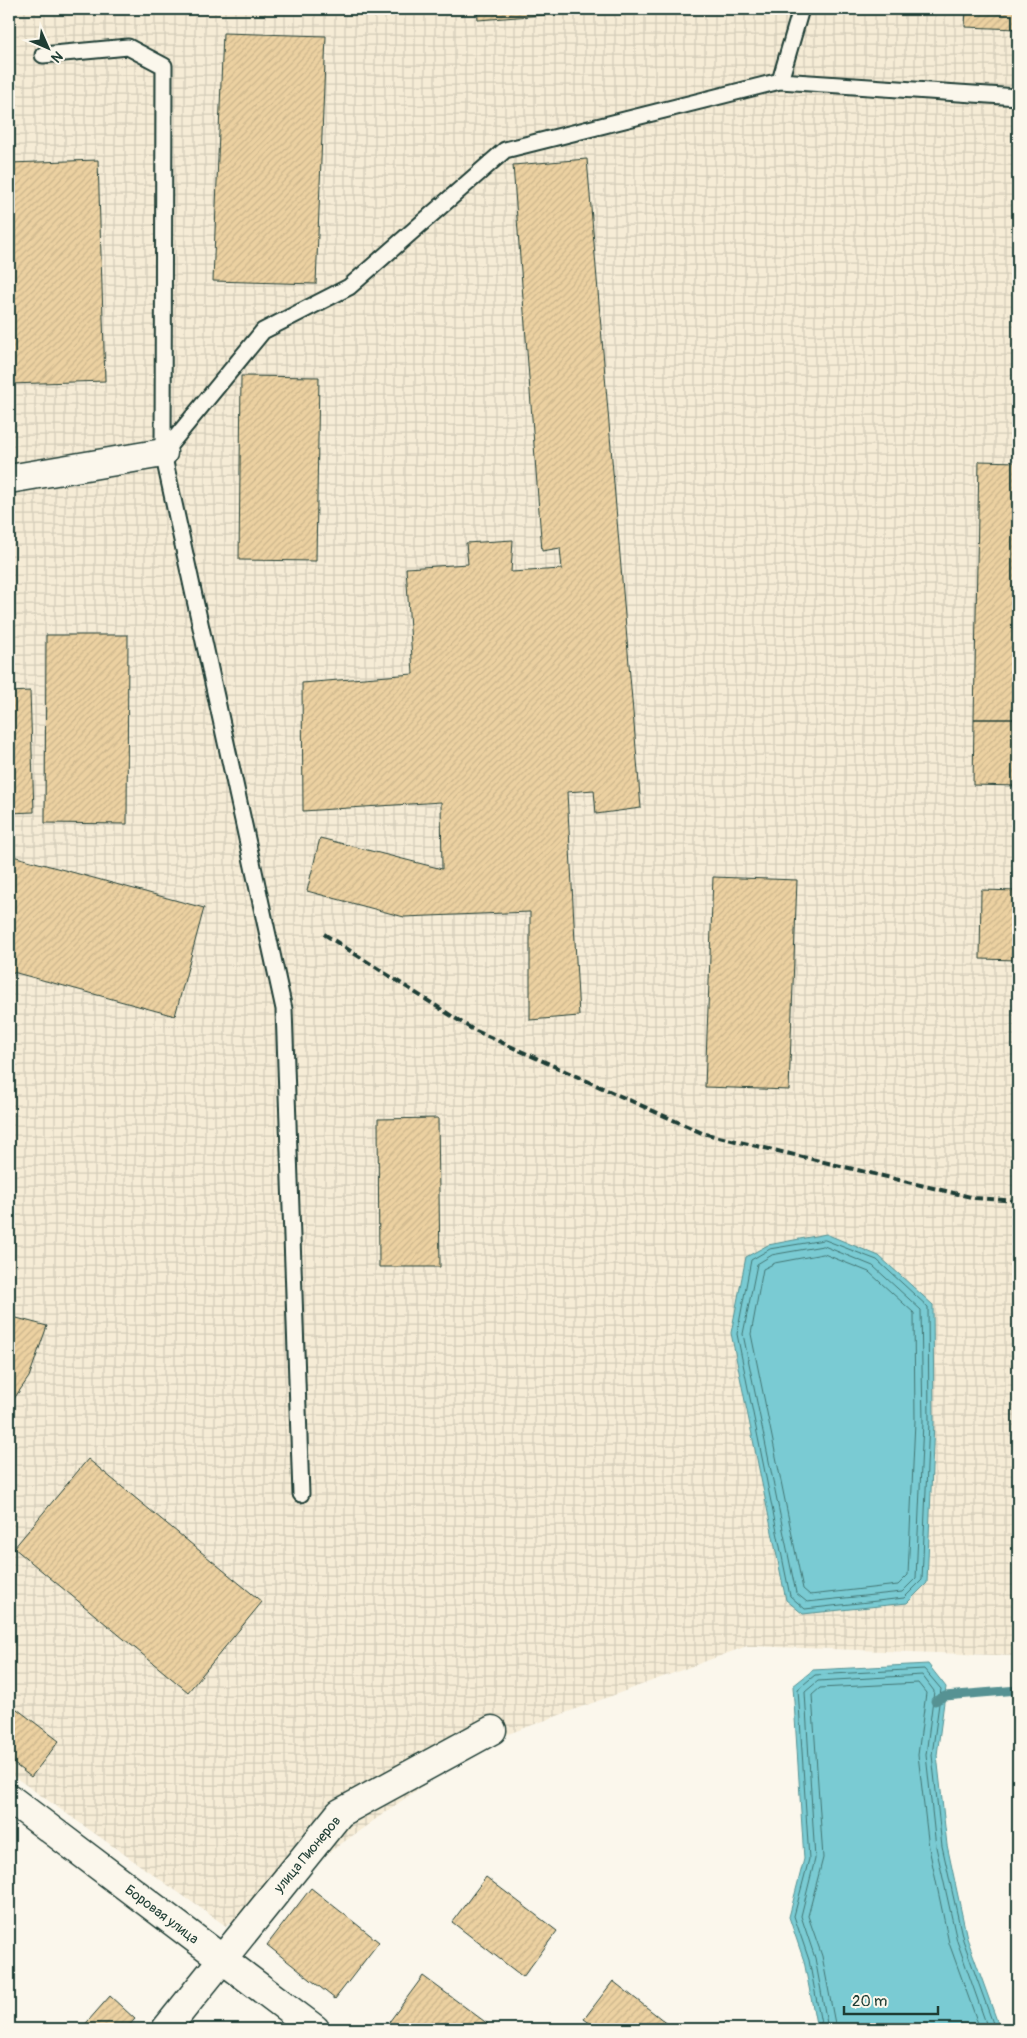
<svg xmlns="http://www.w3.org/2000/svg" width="1027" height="2038" font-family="Pangolin,sans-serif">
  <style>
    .industrial { fill: url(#industrial-grid) }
    .water { fill: #7acbd3; stroke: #569293 }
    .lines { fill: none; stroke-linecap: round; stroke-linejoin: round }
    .shore { stroke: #437674; stroke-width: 1 }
    .stream { stroke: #569293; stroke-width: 9 }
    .building { fill: url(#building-hatch); stroke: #1f3d34 }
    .service-casing { stroke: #1f3d34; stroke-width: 19 }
    .minor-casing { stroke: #1f3d34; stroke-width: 31 }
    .service { stroke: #fbf7ec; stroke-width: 15 }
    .minor { stroke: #fbf7ec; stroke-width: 28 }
    .rail { stroke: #1f3d34; stroke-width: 4; stroke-dasharray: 8 4; stroke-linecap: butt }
    .labels { text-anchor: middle; stroke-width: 4.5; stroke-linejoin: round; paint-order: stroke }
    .street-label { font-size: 14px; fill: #1f3d34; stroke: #fbf7ec }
  </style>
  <defs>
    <pattern id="industrial-grid" width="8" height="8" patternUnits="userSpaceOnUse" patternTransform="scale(1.25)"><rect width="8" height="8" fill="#f6ecd6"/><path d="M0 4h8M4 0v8" fill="none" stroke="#d2cbb8"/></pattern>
    <pattern id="building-hatch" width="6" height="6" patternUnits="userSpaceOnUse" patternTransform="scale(1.25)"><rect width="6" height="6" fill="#ecd1a1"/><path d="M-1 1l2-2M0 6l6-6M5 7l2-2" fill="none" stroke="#cab48b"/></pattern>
  </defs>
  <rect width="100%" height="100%" fill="#fbf7ec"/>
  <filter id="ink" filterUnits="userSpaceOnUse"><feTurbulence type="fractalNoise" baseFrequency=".02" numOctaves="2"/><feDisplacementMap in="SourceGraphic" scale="10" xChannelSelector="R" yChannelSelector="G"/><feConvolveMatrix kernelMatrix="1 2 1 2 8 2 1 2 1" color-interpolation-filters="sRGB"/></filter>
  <g filter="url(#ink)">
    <path class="industrial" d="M9 9H1018V1656L747 1646 481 1744 226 1926 9 1773Z"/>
    <path class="water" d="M826 1234 879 1256 933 1305 934 1422 927 1583 907 1603 803 1614 786 1600 731 1333 746 1257 768 1245Z
      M928 1664 946 1687 937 1755 947 1845 967 1938 1000 2029H817L804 1961 789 1917 804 1859 793 1686 813 1670Z"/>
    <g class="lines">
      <path class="shore" d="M825 1240 877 1260 928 1307 929 1422 922 1580 904 1598 805 1609 790 1596 737 1334 751 1260 770 1249Z
        M824 1246 873 1266 921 1310 923 1422 916 1578 902 1592 807 1602 796 1593 743 1334 757 1264 772 1255Z
        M824 1254 869 1272 914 1313 915 1421 908 1575 898 1585 810 1595 803 1589 751 1334 763 1269 775 1263Z
        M822 2029 809 1960 794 1916 809 1859 798 1689 815 1675 924 1669 941 1689 932 1755 942 1846 963 1940 995 2029
        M828 2029 815 1958 801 1916 815 1859 805 1692 818 1681 922 1675 934 1691 926 1755 936 1847 957 1941 988 2029
        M836 2029 822 1956 808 1916 823 1858 812 1695 820 1688 918 1683 926 1693 918 1755 929 1848 949 1943 980 2029"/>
      <path class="stream" d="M935 1701 945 1696 1018 1690"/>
    </g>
    <path class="building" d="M477 9H583V12L478 20Z
      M966 9H1018V29L965 27Z
      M223 33 326 36 316 284 213 281Z
      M587 159 641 808 596 814 594 790 567 792 579 1016 530 1020V912L404 917 307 891 320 838 442 869 441 802 303 811 302 683 413 674 406 568 468 564 466 543 513 540 511 572 562 569 560 548 542 551 513 165Z
      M98 160 105 381 9 384V163Z
      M241 376 319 377 316 561 239 560Z
      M979 461 1018 462V719H974Z
      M46 635H128L127 824 45 823Z
      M30 691 34 812 9 813V692Z
      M974 719H1018V786L973 785Z
      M9 855 204 908 175 1016 9 971Z
      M713 877 797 880 789 1090 705 1087Z
      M981 890 1018 891V960L980 959Z
      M438 1118 440 1267H379L378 1119Z
      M9 1316 47 1326 29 1377 9 1406Z
      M88 1459 262 1602 188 1692 14 1548Z
      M9 1703 59 1741 31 1777 9 1760Z
      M486 1877 557 1931 523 1977 452 1922Z
      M311 1888 379 1942 335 1999 267 1945Z
      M423 1976 492 2027 490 2029H384Z
      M613 1981 669 2025 666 2029H598L584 2019Z
      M110 1996 135 2019 126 2029H81Z"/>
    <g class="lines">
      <defs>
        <path id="service" d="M43 55 128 47 164 66 163 453 284 1009 301 1494
          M780 81 801 9
          M163 453 263 331 349 287 505 150 780 81 1018 97"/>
        <path id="minor" d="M9 479 163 453
          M9 1798 315 2029
          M166 2029 340 1813 492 1730"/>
      </defs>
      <use href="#service" class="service-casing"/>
      <use href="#minor" class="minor-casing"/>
      <use href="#service" class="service"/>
      <use href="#minor" class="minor"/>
      <path class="rail" d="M324 934 472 1029 702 1133 975 1198 1018 1201"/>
    </g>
  </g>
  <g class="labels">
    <g class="street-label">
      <text transform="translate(307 1854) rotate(-50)" y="5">улица Пионеров</text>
      <text transform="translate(162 1914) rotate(37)" y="5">Боровая улица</text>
    </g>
  </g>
  <rect width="1027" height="2038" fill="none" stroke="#fbf7ec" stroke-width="30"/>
  <rect x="15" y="15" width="997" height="2008" fill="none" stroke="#1f3d34" stroke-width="2" filter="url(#ink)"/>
  <g transform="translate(48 48) rotate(135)" stroke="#fbf7ec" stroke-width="4" paint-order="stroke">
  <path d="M0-4L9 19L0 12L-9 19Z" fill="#1f3d34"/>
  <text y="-8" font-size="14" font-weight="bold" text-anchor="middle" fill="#1f3d34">N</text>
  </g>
  <path d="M844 2006v8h94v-8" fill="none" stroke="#1f3d34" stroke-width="2.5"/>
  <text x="852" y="2006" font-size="15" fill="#1f3d34" stroke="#fbf7ec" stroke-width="4" paint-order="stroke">20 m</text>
</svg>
